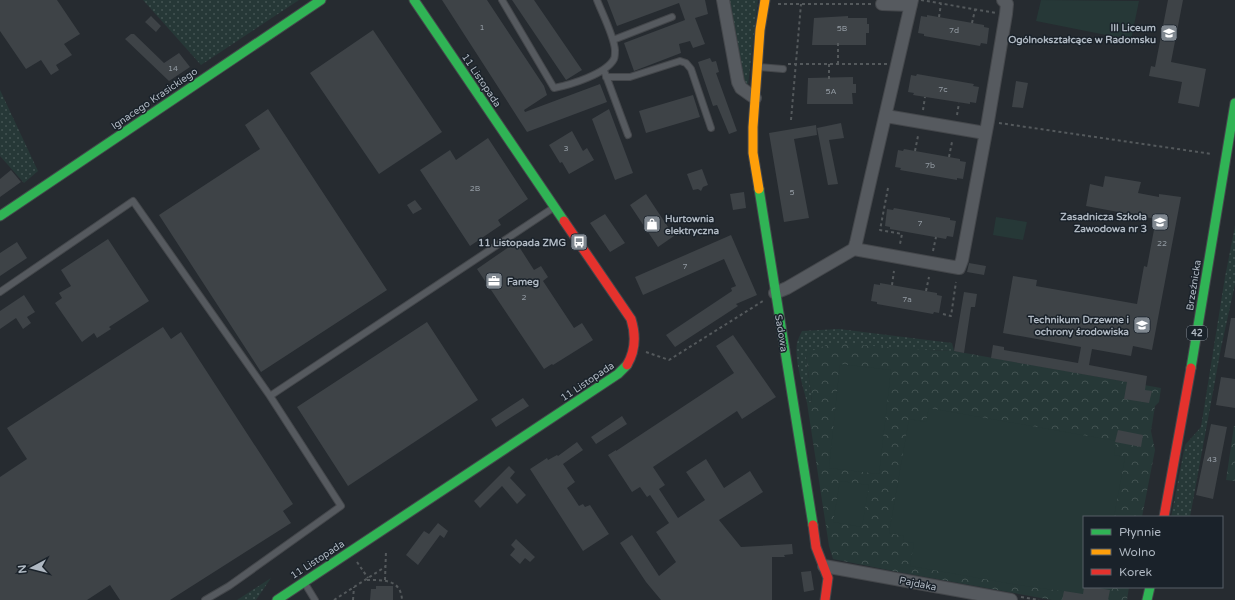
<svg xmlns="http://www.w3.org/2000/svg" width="1235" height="600" font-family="'Varela Round',sans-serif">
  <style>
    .grass { fill: url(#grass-dots) }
    .park { fill: url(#park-crowns) }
    .garden { fill: #263837 }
    .building { fill: #3e4347 }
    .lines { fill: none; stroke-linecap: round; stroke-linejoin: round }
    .lane-casing { stroke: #44474b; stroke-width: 8 }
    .street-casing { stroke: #44474b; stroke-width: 14 }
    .fast-casing { stroke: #44474b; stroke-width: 11 }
    .slow-casing { stroke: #44474b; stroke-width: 11 }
    .jam-casing { stroke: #44474b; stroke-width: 11 }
    .path { stroke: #54595c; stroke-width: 2; stroke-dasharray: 3 3; stroke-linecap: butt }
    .lane { stroke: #565a5f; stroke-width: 6 }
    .street { stroke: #565a5f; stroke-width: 12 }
    .fast { stroke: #30b455; stroke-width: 9 }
    .slow { stroke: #ff9f0a; stroke-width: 9 }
    .jam { stroke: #e5322d; stroke-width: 9 }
    .labels { text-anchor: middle; stroke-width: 3; stroke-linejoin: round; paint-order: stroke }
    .number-label { font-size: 8px; fill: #939ba3 }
    .shield { fill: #1a222a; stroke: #828b94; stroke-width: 1 }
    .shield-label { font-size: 9px; font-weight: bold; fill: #afb8c2 }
    .poi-label { font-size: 10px; font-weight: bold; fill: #afb8c2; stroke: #1a222a; text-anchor: end }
    .street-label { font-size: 10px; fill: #afb8c2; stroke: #1a222a }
  </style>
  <defs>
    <pattern id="grass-dots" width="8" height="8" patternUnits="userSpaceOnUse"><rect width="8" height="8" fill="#263837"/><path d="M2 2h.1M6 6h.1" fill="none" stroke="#435352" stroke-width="1.8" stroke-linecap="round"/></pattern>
    <pattern id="park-crowns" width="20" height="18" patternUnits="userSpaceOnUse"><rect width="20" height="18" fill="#263837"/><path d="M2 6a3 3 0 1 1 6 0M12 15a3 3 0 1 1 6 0" fill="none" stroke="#435352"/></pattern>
  </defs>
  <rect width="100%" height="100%" fill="#262b30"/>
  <path class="grass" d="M143 0H299L201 65Z
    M727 0H758L748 85H745Z
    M0 90 38 171 24 183 0 156Z
    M1235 226V284L1221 348 1190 517H1171L1185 445 1201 427 1225 277Z
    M839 329 952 343 954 351 928 350 806 355 812 402 807 403C803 385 794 361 797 343 798 339 800 335 802 331Z
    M271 578 256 600H237Z"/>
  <path class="park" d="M832 343 928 350 954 351 1161 388 1159 402 1155 406 1151 431 1155 450 1142 517H1084V587H1129L1127 600H1052L898 572 833 559 829 546 807 403 812 402 806 355 811 351Z
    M1234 426H1235V481L1226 480Z"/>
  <path class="garden" d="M1041 0 1139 1 1131 40 1036 21Z
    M996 217 1027 222 1023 240 993 235Z
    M840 364 891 370 879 474 829 468Z
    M929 408 1116 441 1114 455 1125 457 1114 517H1084V587L1083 594 1018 585 910 566 914 543 903 541 904 536 889 533 909 419 926 422Z
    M840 481 869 485 862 527 833 522Z"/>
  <path class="building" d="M0 0H57L80 34 64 44 72 55 56 65 59 70 51 75 41 60 26 69 0 31Z
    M442 0H487L544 86 547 95 524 110 525 112 600 84 607 102 527 132Z
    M512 0H534L582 70 566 80Z
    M607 0H705L708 14 695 18 705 44 693 48 690 41 679 44 681 53 634 71 624 43 685 20 679 3 617 26Z
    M1168 0H1183L1171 62 1206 69 1199 107 1178 103 1182 82 1149 76 1151 66 1155 67Z
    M927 15 984 25V27L989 28 987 44 981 43 980 46 924 36V34L918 33 921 16 927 17Z
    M151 16 161 26 156 32 145 22Z
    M848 16V18H867V24H869V33H866V45H812L814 18Z
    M373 30 442 132 379 174 310 73Z
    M131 34H134L164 63 179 53 190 67 169 81 125 39Z
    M710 58 712 62 716 61 719 72 716 73 737 131 729 134 717 105 713 106 698 62Z
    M917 74 974 84 973 86 979 87 976 103 970 102V104L913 95 914 93 908 92 911 75 916 76Z
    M853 77V84H856V93H852L853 104H807L808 78Z
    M1016 81 1028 83 1023 108 1012 107Z
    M693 95 700 117 646 133 639 111Z
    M268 109 387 290 261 372 159 215 260 149 245 125Z
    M609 109 633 173 615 180 592 119Z
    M841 123 844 138 829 140 838 184 828 185 817 128Z
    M816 125 817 135 794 139 809 218 784 222 769 133Z
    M572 131 583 151 587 148 594 160 569 174 562 162 560 163 549 145Z
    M488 138 528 199 498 220 501 225 470 246 420 170 450 150 456 160Z
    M904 149 960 159V161L966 162 963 179 957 178V180L900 170 901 168 895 167 898 150 903 151Z
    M702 169 708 185 703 187 701 191 698 189 693 190 687 174Z
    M11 170 21 182 0 197V179Z
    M1105 176 1141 182 1138 193 1159 197V194L1181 197 1152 350 1133 346 1131 356 1092 349 1089 365 1147 376 1145 390 1152 391 1149 403 1124 399 1127 382 991 358 993 345 1004 347V350L1078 363 1081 347 1003 333 1013 276 1037 280 1036 286 1137 304 1144 266 1147 267 1156 219 1086 206 1090 184 1103 187Z
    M744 192 746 208 733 210 730 194Z
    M646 194 674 236 658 247 630 205Z
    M415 200 422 209 413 214 407 205Z
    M894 208 950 218V220L956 221 953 237 947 236 946 239 890 229V227L885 226 887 209 893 210Z
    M605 214 625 243 610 252 590 223Z
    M731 235 757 295 736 304 738 306 675 347 666 335 732 291 731 288 736 286 724 259 643 295 635 277Z
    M108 239 149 301 109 327 111 329 97 338 94 333 82 342 55 303 62 298 59 293 71 286 61 270Z
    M17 242 27 258 0 276V253Z
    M516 242 534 270 541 266 548 277 543 281 574 328 582 323 593 340 553 365 552 364 544 369 477 269Z
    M969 263 986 266 984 275 967 272Z
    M880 283 937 293V295L942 296 939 313 934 312 933 314 877 304V302L871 301 874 284 880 285Z
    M964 292 977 294 975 307H971L964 353 954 351Z
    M24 295 35 312 27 317 31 323 23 329 16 318 0 329V311Z
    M1231 318H1235V359L1224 357Z
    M427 322 478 400 348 486 297 407Z
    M163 327 171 339 181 332 293 504 283 511 291 523 170 600H120L110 585 87 600H0V477L27 459 7 428Z
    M733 335 776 397 742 419 737 411 653 467 665 485 659 489 678 518 705 500 686 472 706 459 724 488 750 471 763 492 719 520 741 547 792 544 793 554 784 555 785 557H772V600H661L646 582 620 543 632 535 659 576 676 562 656 532 669 523 650 495 647 497 640 487 632 492 608 455 616 450V451L734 373 716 346Z
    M1221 377 1235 379V408L1216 405Z
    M523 398 529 406 496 427 491 419Z
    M622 416 627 424 596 444 591 437Z
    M1211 424 1227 427 1213 499 1196 495Z
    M1118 430 1143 435 1141 447 1115 442Z
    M577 442 583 450 563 464 575 482 567 488 579 506 583 504 585 507 590 505 609 534 583 551 530 469 547 458 548 460 557 455 558 456Z
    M509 466 515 472 510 478 526 495 517 504 502 486 480 508 474 501Z
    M438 523 448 531 444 538 440 535 418 565 406 555 424 531 429 534Z
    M516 539 535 557 530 562 525 558 520 564 510 555 515 549 511 545Z
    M811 571 814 590 804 592 801 572Z
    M376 586H393V600H370L371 589H376Z
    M1084 587H1094L1110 590 1108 600H1062L1064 591 1083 594Z"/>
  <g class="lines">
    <defs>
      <path id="lane" d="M502 0 554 88C570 85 606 74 614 59 615 57 615 52 615 50 614 36 602 13 597 0
        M613 40 672 17
        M759 67 783 69
        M605 73 628 135
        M606 77H630L680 61 686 63 691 69 711 128
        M0 292 133 201 270 396
        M304 582 315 600
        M205 600 229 586 341 506 270 396 553 208"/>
      <path id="street" d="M723 0 738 82 741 88 755 98
        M882 4 911 5
        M886 116 985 133
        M854 249 856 243 871 177 912 0
        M775 293 787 288 854 249 959 268 962 260 988 121 1006 14 1007 4 1003 0
        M824 566 1011 600"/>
      <path id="fast" d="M414 0 564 221
        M759 189 813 525
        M0 216 321 0
        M1191 368 1235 103
        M277 600 618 374 627 365
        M1147 600 1150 587"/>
      <path id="slow" d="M759 189 753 153V127L760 30 765 0"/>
      <path id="jam" d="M564 221 631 319C636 335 636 350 627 365
        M1164 517 1191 368
        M813 525 816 547 828 578 825 600"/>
    </defs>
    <use href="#lane" class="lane-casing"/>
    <use href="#street" class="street-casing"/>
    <use href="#fast" class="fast-casing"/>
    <use href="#slow" class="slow-casing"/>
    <use href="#jam" class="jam-casing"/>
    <path class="path" d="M921 0 996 13
      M778 4H871
      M939 17 941 4
      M972 23 975 10
      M838 43V64
      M788 64H888
      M829 79V64
      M923 110 925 97
      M957 115 959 103
      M791 120 801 4
      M999 123 1212 154
      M915 151 918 136
      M949 157 952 142
      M888 188 880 230 902 234 900 244
      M933 251 936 237
      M892 285 894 271
      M926 291 929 277
      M943 314 951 316 956 282
      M646 352 669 360 763 301
      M357 562 368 578
      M367 580C383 580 401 579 402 600
      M385 580 386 551
      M1021 597 1039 600
      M334 600 385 567
      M353 600 354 587"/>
    <use href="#lane" class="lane"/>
    <use href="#street" class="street"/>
    <use href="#fast" class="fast"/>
    <use href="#slow" class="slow"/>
    <use href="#jam" class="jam"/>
  </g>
  <defs>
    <symbol id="school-square" viewBox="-11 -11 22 22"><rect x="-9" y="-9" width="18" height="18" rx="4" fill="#7f878f" stroke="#1a222a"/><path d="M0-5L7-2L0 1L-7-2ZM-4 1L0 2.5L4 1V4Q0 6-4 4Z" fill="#fff"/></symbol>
    <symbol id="shop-square" viewBox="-11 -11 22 22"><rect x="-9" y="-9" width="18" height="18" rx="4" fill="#7f878f" stroke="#1a222a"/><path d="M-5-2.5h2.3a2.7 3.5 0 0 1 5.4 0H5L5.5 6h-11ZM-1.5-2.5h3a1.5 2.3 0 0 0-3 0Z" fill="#fff"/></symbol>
    <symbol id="bus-square" viewBox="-11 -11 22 22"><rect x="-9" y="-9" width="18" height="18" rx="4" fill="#7f878f" stroke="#1a222a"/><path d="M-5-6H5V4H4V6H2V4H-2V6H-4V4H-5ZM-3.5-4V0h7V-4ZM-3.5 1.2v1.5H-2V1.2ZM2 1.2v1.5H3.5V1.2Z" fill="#fff"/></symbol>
    <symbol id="office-square" viewBox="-11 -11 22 22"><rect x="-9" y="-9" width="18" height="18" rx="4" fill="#7f878f" stroke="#1a222a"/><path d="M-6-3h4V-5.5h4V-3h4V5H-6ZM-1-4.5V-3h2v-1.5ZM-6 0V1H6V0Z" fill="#fff"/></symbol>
  </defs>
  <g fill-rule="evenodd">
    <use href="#school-square" x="1159" y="23" width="20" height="20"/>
    <use href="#school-square" x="1150" y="212" width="20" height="20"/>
    <use href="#shop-square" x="642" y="214" width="20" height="20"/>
    <use href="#bus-square" x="569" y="232" width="20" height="20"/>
    <use href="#office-square" x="484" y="271" width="20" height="20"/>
    <use href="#school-square" x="1132" y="315" width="20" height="20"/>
  </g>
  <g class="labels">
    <g class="number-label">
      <text x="482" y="30">1</text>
      <text x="842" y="31">5B</text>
      <text x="954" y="33">7d</text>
      <text x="173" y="71">14</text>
      <text x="943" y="92">7c</text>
      <text x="831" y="94">5A</text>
      <text x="566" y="151">3</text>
      <text x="930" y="168">7b</text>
      <text x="475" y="191">2B</text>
      <text x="792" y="195">5</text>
      <text x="920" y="226">7</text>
      <text x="1162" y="246">22</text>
      <text x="685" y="269">7</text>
      <text x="524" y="300">2</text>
      <text x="907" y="302">7a</text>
      <text x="1212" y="462">43</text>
    </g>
    <rect class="shield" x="1187" y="326" width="20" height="14" rx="3"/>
    <g class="shield-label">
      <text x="1197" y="336">42</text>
    </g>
    <g class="poi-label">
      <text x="1156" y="31">III Liceum<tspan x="1156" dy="12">Ogólnokształcące w Radomsku</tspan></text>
      <text x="1147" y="220">Zasadnicza Szkoła<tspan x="1147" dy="12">Zawodowa nr 3</tspan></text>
      <text x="665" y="222" text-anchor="start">Hurtownia<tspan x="665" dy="12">elektryczna</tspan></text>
      <text x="566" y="246">11 Listopada ZMG</text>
      <text x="507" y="285" text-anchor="start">Fameg</text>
      <text x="1129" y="323">Technikum Drzewne i<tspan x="1129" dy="12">ochrony środowiska</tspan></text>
    </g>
    <g class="street-label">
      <text transform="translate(482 80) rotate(56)" y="4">11 Listopada</text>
      <text transform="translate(154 98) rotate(-34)" y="4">Ignacego Krasickiego</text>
      <text transform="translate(1193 285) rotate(-81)" y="4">Brzeźnicka</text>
      <text transform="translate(782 333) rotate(81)" y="4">Sadowa</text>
      <text transform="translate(587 381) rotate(-34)" y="4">11 Listopada</text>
      <text transform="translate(317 559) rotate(-33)" y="4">11 Listopada</text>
      <text transform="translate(918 583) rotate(11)" y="4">Pajdaka</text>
    </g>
  </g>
  <rect x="1083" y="516" width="140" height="72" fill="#1a222a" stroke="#565e67"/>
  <rect x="1091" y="529" width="20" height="6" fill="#30b455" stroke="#565e67"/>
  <text x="1119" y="536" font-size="12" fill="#afb8c2">Płynnie</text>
  <rect x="1091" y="549" width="20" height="6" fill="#ff9f0a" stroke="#565e67"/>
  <text x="1119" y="556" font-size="12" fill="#afb8c2">Wolno</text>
  <rect x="1091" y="569" width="20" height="6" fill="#e5322d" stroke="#565e67"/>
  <text x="1119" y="576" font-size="12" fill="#afb8c2">Korek</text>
  <g transform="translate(32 568) rotate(263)" stroke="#1a222a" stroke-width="3" paint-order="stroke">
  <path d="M0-3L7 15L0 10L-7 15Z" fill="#afb8c2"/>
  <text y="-6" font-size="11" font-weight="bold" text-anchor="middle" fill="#afb8c2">N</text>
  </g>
</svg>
